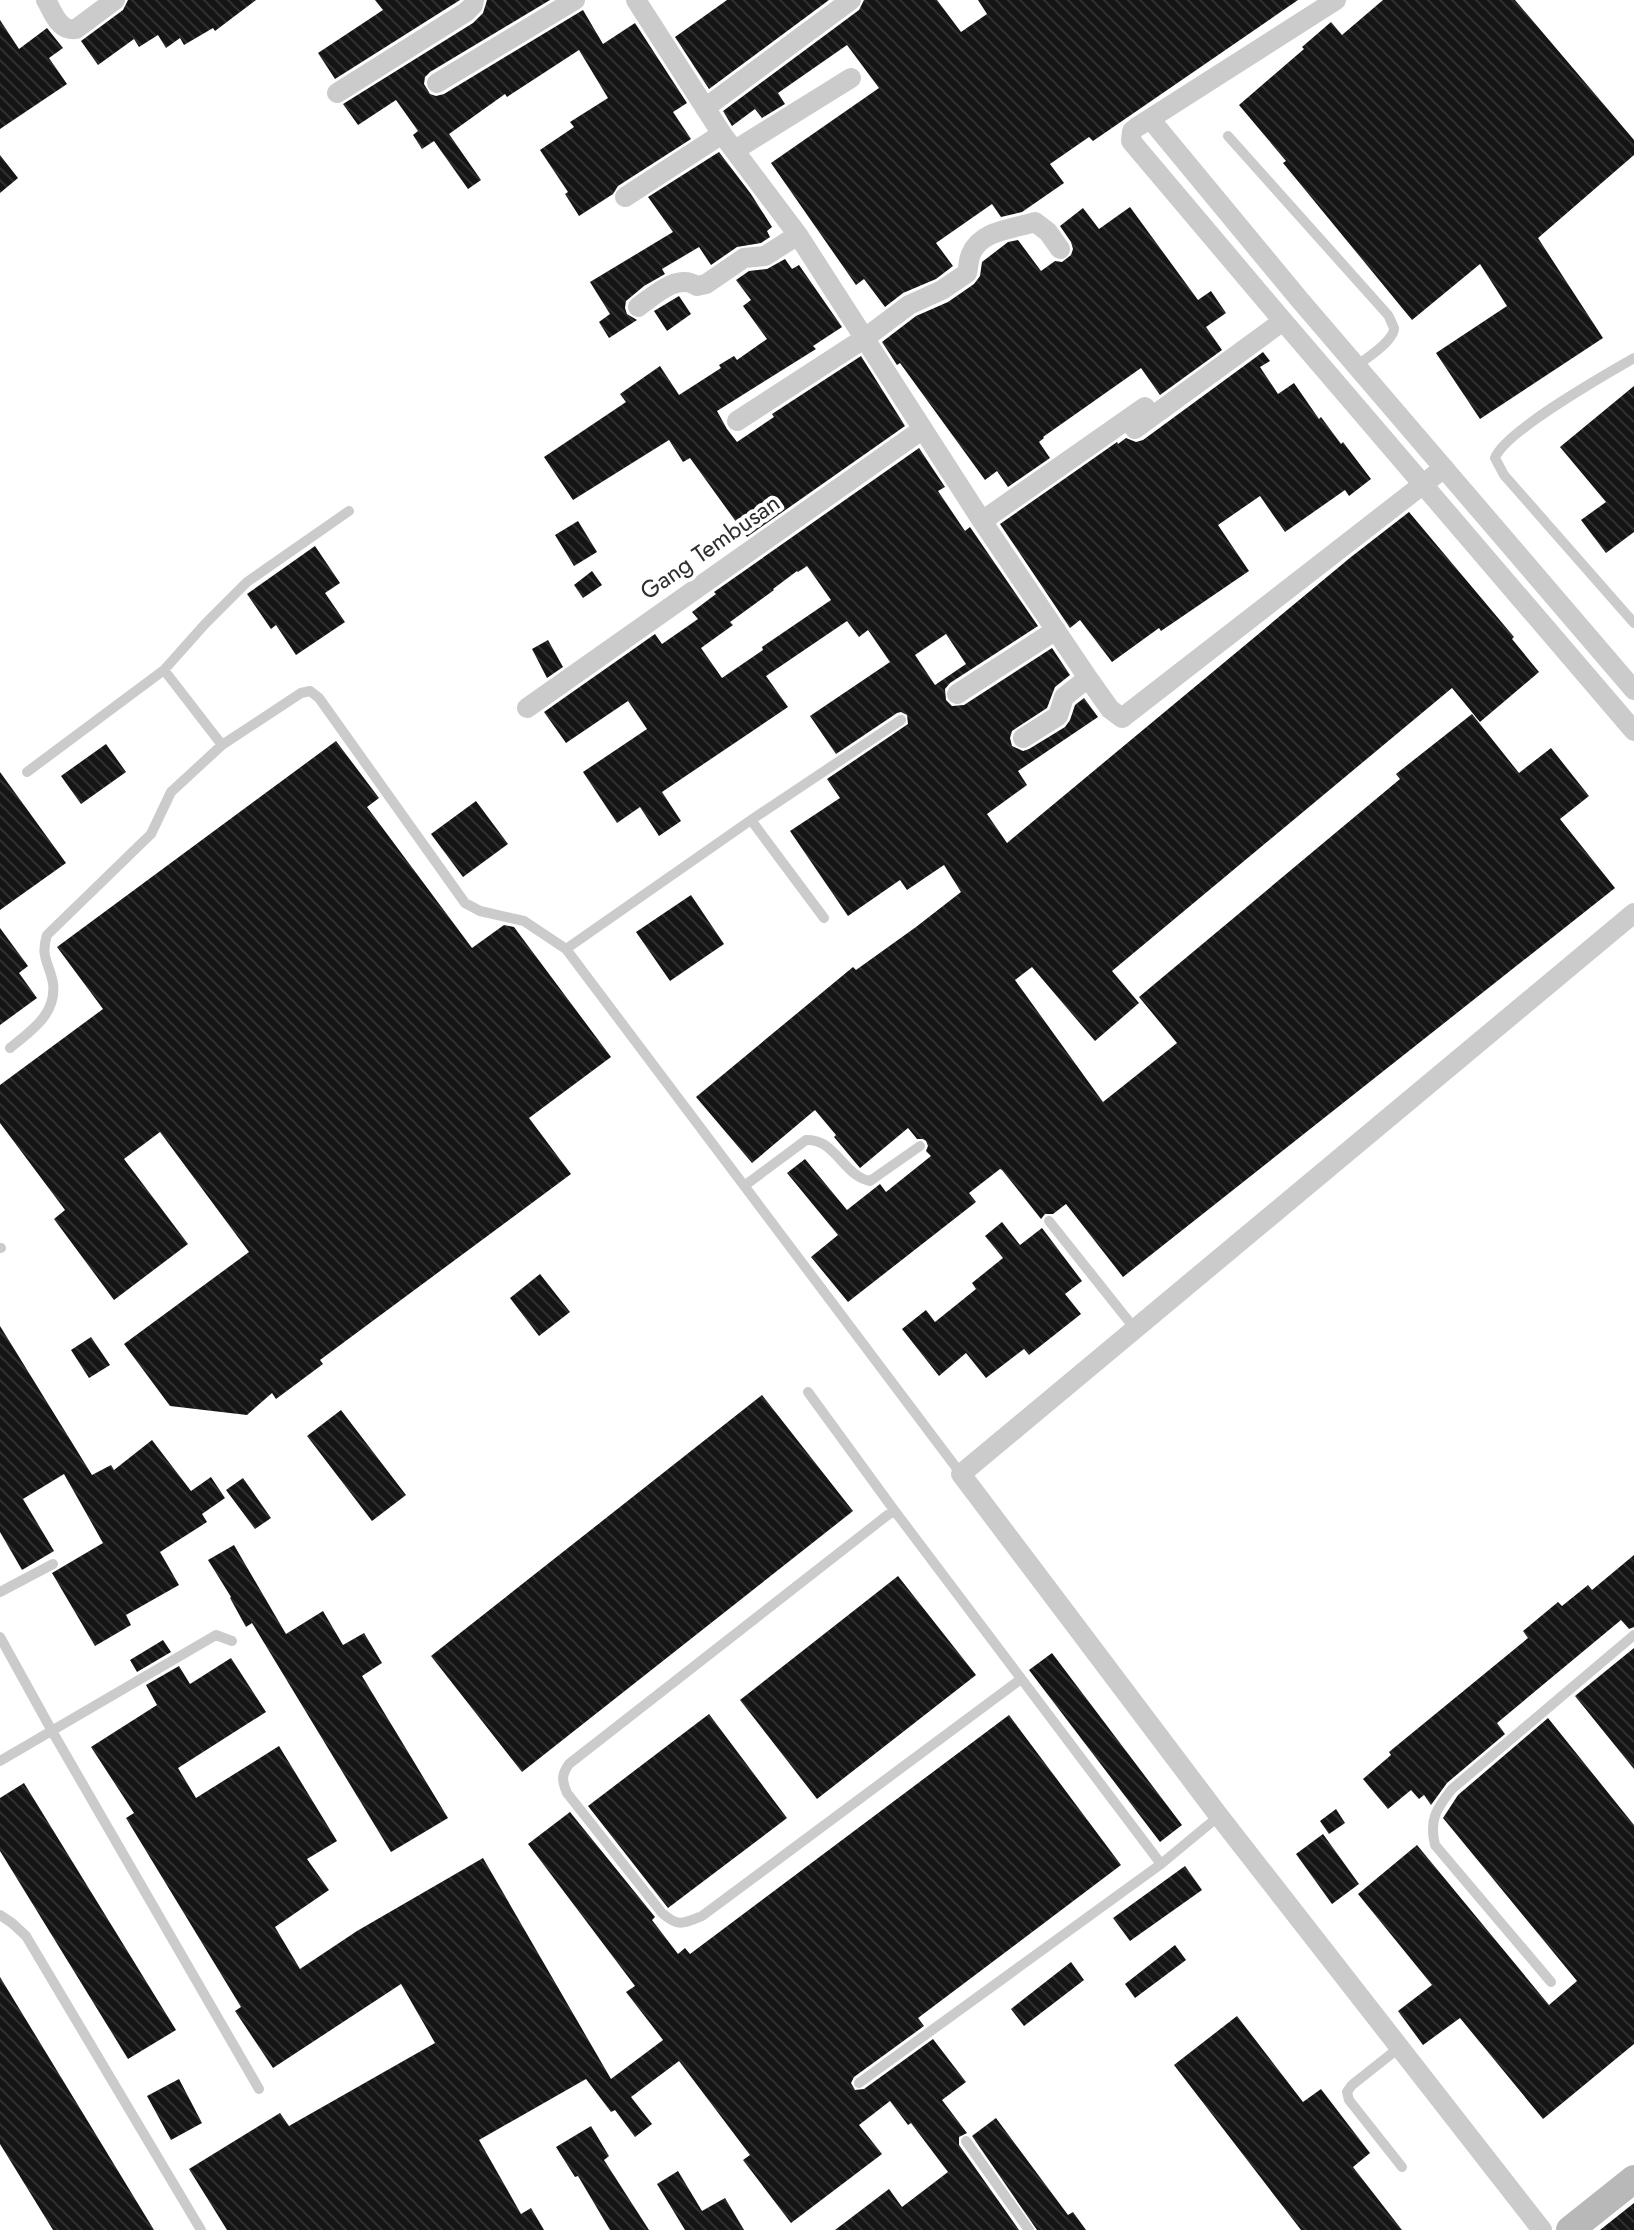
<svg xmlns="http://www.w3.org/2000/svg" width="1634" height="2230" font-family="Jost,sans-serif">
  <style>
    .building { fill: url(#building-back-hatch); fill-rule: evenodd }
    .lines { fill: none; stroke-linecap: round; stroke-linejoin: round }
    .lane { stroke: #cbcbcb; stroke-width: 10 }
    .street { stroke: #cbcbcb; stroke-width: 20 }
    .secondary { stroke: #b8b8b8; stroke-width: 28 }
    .labels { text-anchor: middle; stroke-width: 8; stroke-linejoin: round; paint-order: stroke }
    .street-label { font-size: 24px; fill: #2e2e2e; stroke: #fff }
  </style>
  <defs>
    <pattern id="building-back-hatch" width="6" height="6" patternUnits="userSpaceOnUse" patternTransform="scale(2)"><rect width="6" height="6" fill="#151515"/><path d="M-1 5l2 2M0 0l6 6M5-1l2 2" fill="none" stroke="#2f2f2f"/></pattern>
  </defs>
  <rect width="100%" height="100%" fill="#fff"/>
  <path class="building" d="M128 0H256L215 31 213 28 184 45 180 38 166 48 158 35 139 47 134 39 98 65 81 41 123 10Z
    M375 0H460L335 79 318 53 383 10Z
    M487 0H550L430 72 425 77 424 84 430 94 436 96 444 94 583 10 603 44 635 23 687 103 673 112 691 139 618 186 613 194 579 216 565 194 568 192 540 150 574 127 570 122 608 98 579 50 507 97 505 94 449 134 481 180 468 189 434 141 422 149 413 135 418 131 396 100 358 125 343 104 473 23 483 13Z
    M727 0H829L709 89 675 37Z
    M864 0H937L961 32 987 14 978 0H1298L1093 141 1089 137 1050 164 1064 183 1022 212 1001 217 992 204 936 243 953 266 936 279 903 293 885 307 864 279 856 285 771 163 879 88 847 45 778 93 785 104 762 118 755 109 732 126 723 111 859 10Z
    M1383 0H1515L1634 140V155L1538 238 1603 338 1480 419 1436 353 1507 306 1480 264 1412 320 1283 163 1286 161 1239 105 1304 49 1302 47 1331 22 1342 35Z
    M0 20 19 49 47 28 63 48 49 58 67 84 0 129Z
    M719 152 751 194 772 227 767 231 770 237 761 243 737 247 711 265 699 247 662 269 665 274 644 286 626 301 625 308 627 314 637 320 609 338 599 322 610 314 590 282 673 232 648 197Z
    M0 155 18 178 0 193Z
    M1130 207 1198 300 1211 291 1226 313 1206 327 1222 350 1160 395 1141 368 1043 437 1044 438 1039 442 1050 458 1008 487 997 471 985 480 900 363 897 365 882 342 916 316 948 302 974 284 980 276 982 262 1008 242 1018 240 1041 271 1055 261 1062 262 1071 255 1073 249 1071 242 1060 226 1083 208 1099 229Z
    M785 259 792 269 799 265 842 327 813 346 816 349 717 411 727 429 737 442 774 417 772 414 861 356 905 426 747 537 690 458 683 462 669 440 573 500 544 457 626 402 620 394 660 366 679 395 721 368 719 365 734 356 737 360 767 339 743 306 751 300 736 280 749 271 767 269Z
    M679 296 691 314 667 331 654 311Z
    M1263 352 1270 361 1260 367 1278 394 1294 383 1319 419 1321 417 1341 444 1343 442 1371 479 1349 496 1345 490 1285 532 1260 496 1218 525 1249 571 1161 631 1159 628 1112 662 1080 620 1070 628 1000 524 1117 442 1118 444 1126 438 1136 442 1143 440Z
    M1634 386V532L1606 553 1581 520 1606 502 1560 447Z
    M919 448 945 487 938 491 965 531 970 527 1038 626 950 683 945 689 946 700 952 706 964 705 1052 648 1070 675 1055 687 1047 708 1012 731 1010 738 1012 746 1023 751 1029 749 1065 727 1070 720 1075 705 1084 698 1098 717 1018 771 1027 785 987 814 1007 843 1351 557 1409 512 1514 637 1512 639 1539 672 1480 722 1452 688 1112 971 1139 1003 1095 1041 1032 967 1015 980 1103 1102 1177 1043 1139 997 1400 779 1396 774 1472 714 1519 773 1551 748 1589 796 1560 819 1615 888 1123 1277 1066 1204 1053 1214H1045L1041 1219 1002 1170 1000 1169 969 1193 976 1202 848 1302 811 1257 838 1235 787 1173 805 1159 847 1210 880 1184 886 1192 931 1156 926 1151 928 1146 926 1141 923 1139H917L908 1128 860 1168 834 1137 836 1135 815 1110 752 1163 696 1097 853 967 856 970 916 927 961 892 944 865 907 890 900 880 848 916 790 831 840 798 827 779 908 724 907 715 901 712 897 713 836 754 810 716 890 662 868 630 859 637 847 621 766 676 788 707 662 792 681 821 659 836 640 807 617 823 583 772 647 729 628 701 566 743 544 712 655 634 662 644 698 619 692 612 716 594 714 592ZM807 566 831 600 762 647 763 650 722 678 701 648 733 625 730 622 774 590 773 589 797 571 798 572ZM946 634 966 664 935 685 915 655Z
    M578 521 597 552 574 566 555 535Z
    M315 546 340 583 325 593 345 622 296 655 276 625 271 629 247 594Z
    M592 571 602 585 583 598 574 585Z
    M548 640 563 667 547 678 532 649Z
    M336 741 379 798 367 807 472 948 504 925 514 927 611 1057 529 1118 571 1174 320 1360 323 1364 276 1399 272 1393 247 1415 170 1406 124 1344 249 1252 160 1132 124 1159 188 1244 114 1300 54 1219 65 1210 0 1123V1085L103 1009 57 947Z
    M106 744 126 772 81 804 61 776Z
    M0 772 66 863 0 910Z
    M476 801 508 844 463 877 431 834Z
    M691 895 724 944 670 981 636 932Z
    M0 928 28 966 19 973 37 998 0 1025Z
    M1002 1222 1020 1245 1042 1228 1082 1281 1065 1294 1081 1314 1029 1355 1024 1349 986 1378 966 1353 939 1376 902 1329 926 1310 935 1322 976 1289 972 1283 1003 1258 985 1236Z
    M540 1274 570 1312 539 1336 510 1298Z
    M0 1326 92 1475 111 1465 114 1470 152 1440 191 1491 211 1477 225 1498 202 1514 207 1522 160 1552 179 1585 126 1615 131 1625 95 1646 52 1573 103 1543 64 1474 23 1499 54 1551 22 1570 0 1532Z
    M91 1337 110 1365 89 1378 71 1350Z
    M762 1395 853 1511 522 1772 431 1656Z
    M341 1410 406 1495 372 1521 307 1436Z
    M243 1478 271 1518 255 1529 226 1490Z
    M234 1545 286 1634 323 1611 343 1645 364 1633 382 1663 362 1676 448 1818 391 1852 252 1623 246 1627 230 1598 231 1597 208 1560Z
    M1634 1555V1627L1629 1629 1621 1620 1497 1723 1505 1734 1447 1783 1431 1805 1424 1795 1419 1799 1411 1790 1388 1809 1363 1779 1391 1755 1389 1752 1528 1638 1523 1631 1558 1602 1562 1606 1588 1585 1592 1590Z
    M898 1576 976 1675 817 1799 740 1700Z
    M163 1640 171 1652 137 1672 130 1660Z
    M1634 1648V1769L1575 1696Z
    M1052 1653 1182 1825 1160 1842 1029 1670Z
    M231 1658 266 1712 178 1768 196 1798 279 1746 337 1841 307 1859 329 1890 275 1927 300 1969 357 1931 483 1858 611 2079 663 2040 626 1992 635 1986 528 1844 570 1812 655 1917 652 1920 678 1954 685 1948 690 1954 1009 1715 1121 1865 918 2018 924 2026 854 2077 851 2083 855 2090 864 2089 933 2039 966 2082 942 2100 967 2133 959 2137V2145L1019 2230H835L889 2189 902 2207 948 2172 911 2123 908 2125 890 2101 859 2125 882 2154 791 2223 743 2160 750 2155 679 2061 631 2097 652 2124 635 2137 615 2110 611 2112 586 2079 479 2140 521 2214 531 2208 544 2230H227L189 2169 280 2113 289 2126 435 2043 401 1984 273 2068 235 2011 241 2007 126 1818 134 1813 91 1747 157 1705 146 1685 179 1666 190 1684Z
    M709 1714 787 1818 668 1908 588 1806Z
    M1548 1718 1634 1825V2044L1543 2119 1460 2018 1423 2045 1398 2011 1432 1985 1358 1894 1417 1845 1549 2005 1577 1981 1443 1818 1458 1795Z
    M24 1783 176 2030 128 2059 0 1851V1798Z
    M1336 1809 1345 1823 1329 1834 1320 1821Z
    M1323 1834 1359 1884 1332 1904 1296 1854Z
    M1185 1866 1202 1890 1130 1941 1113 1918Z
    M1175 1945 1186 1960 1135 1998 1125 1984Z
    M1071 1962 1084 1980 1024 2026 1011 2009Z
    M0 1977 154 2230H53L0 2144Z
    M1237 2016 1303 2102 1321 2089 1370 2153 1353 2167 1402 2230H1301L1174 2065Z
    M179 2079 202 2123 171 2140 147 2096Z
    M996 2118 1068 2215 1073 2212 1086 2230H1037L972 2136Z
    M591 2126 609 2156 604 2160 649 2230H610L578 2176 575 2177 556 2147Z
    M678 2171 702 2211 725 2198 744 2230H685L657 2184Z
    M1634 2203V2230H1600Z"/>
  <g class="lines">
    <path class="lane" d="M1228 136 1388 315C1389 316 1393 326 1394 328 1394 341 1366 359 1356 366
      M1634 358C1605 375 1505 431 1495 458L1504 475 1634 623
      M164 670 222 745
      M27 772 164 670 205 624 247 582 349 511
      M751 820 824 918
      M566 949 751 820 901 720
      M10 1048C31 1031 57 1014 53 983 49 962 40 957 47 935L151 834 171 792 222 745 301 693 310 691 319 698 465 903 480 911 524 921 566 949 961 1474
      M744 1186 806 1140C835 1138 843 1176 870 1181L920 1146
      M1049 1221 1135 1329
      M0 1248H1
      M808 1392 894 1510 1161 1864 1219 1816
      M894 1510 569 1764C561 1775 562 1781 567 1793L662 1913C678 1927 683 1924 702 1916L1021 1679
      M0 1592 53 1564
      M0 1637 52 1731 259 2089
      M0 1761 216 1635 232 1641
      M0 1915 12 1923 26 1936 201 2230
      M1551 1982 1435 1845C1429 1820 1436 1809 1452 1789L1634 1635
      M1400 2047 1352 2085 1347 2092 1349 2100 1402 2167
      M859 2083 1161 1864
      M966 2141 1029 2230"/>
    <path class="street" d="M46 0C53 12 59 32 76 29L115 0
      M636 0 722 134 798 235 982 521 1088 678 1110 709 1122 718 1444 468
      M1336 0 1137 127 1132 131 1131 141 1278 315 1634 731
      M437 83 575 0
      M337 93 466 12 473 5 474 0
      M705 108 851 0
      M1151 120 1299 299 1634 690
      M735 150 851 78
      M625 197 722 134
      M638 307C655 295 677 273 697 286L706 284 744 258 765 256 798 235
      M737 421 865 338 909 305 942 290 967 273C969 266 968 260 971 254 981 230 1013 229 1035 222L1048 232 1060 249
      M1135 429 1283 321
      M982 521 1145 407
      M957 694 1056 630
      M527 708 923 429
      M1023 738 1058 716 1064 697 1088 678
      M1542 2230 1219 1816 961 1474 1634 913"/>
    <path class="secondary" d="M1570 2230 1634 2179"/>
  </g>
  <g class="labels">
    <g class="street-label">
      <text transform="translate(710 547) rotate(-35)" y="8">Gang Tembusan</text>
    </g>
  </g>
</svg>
